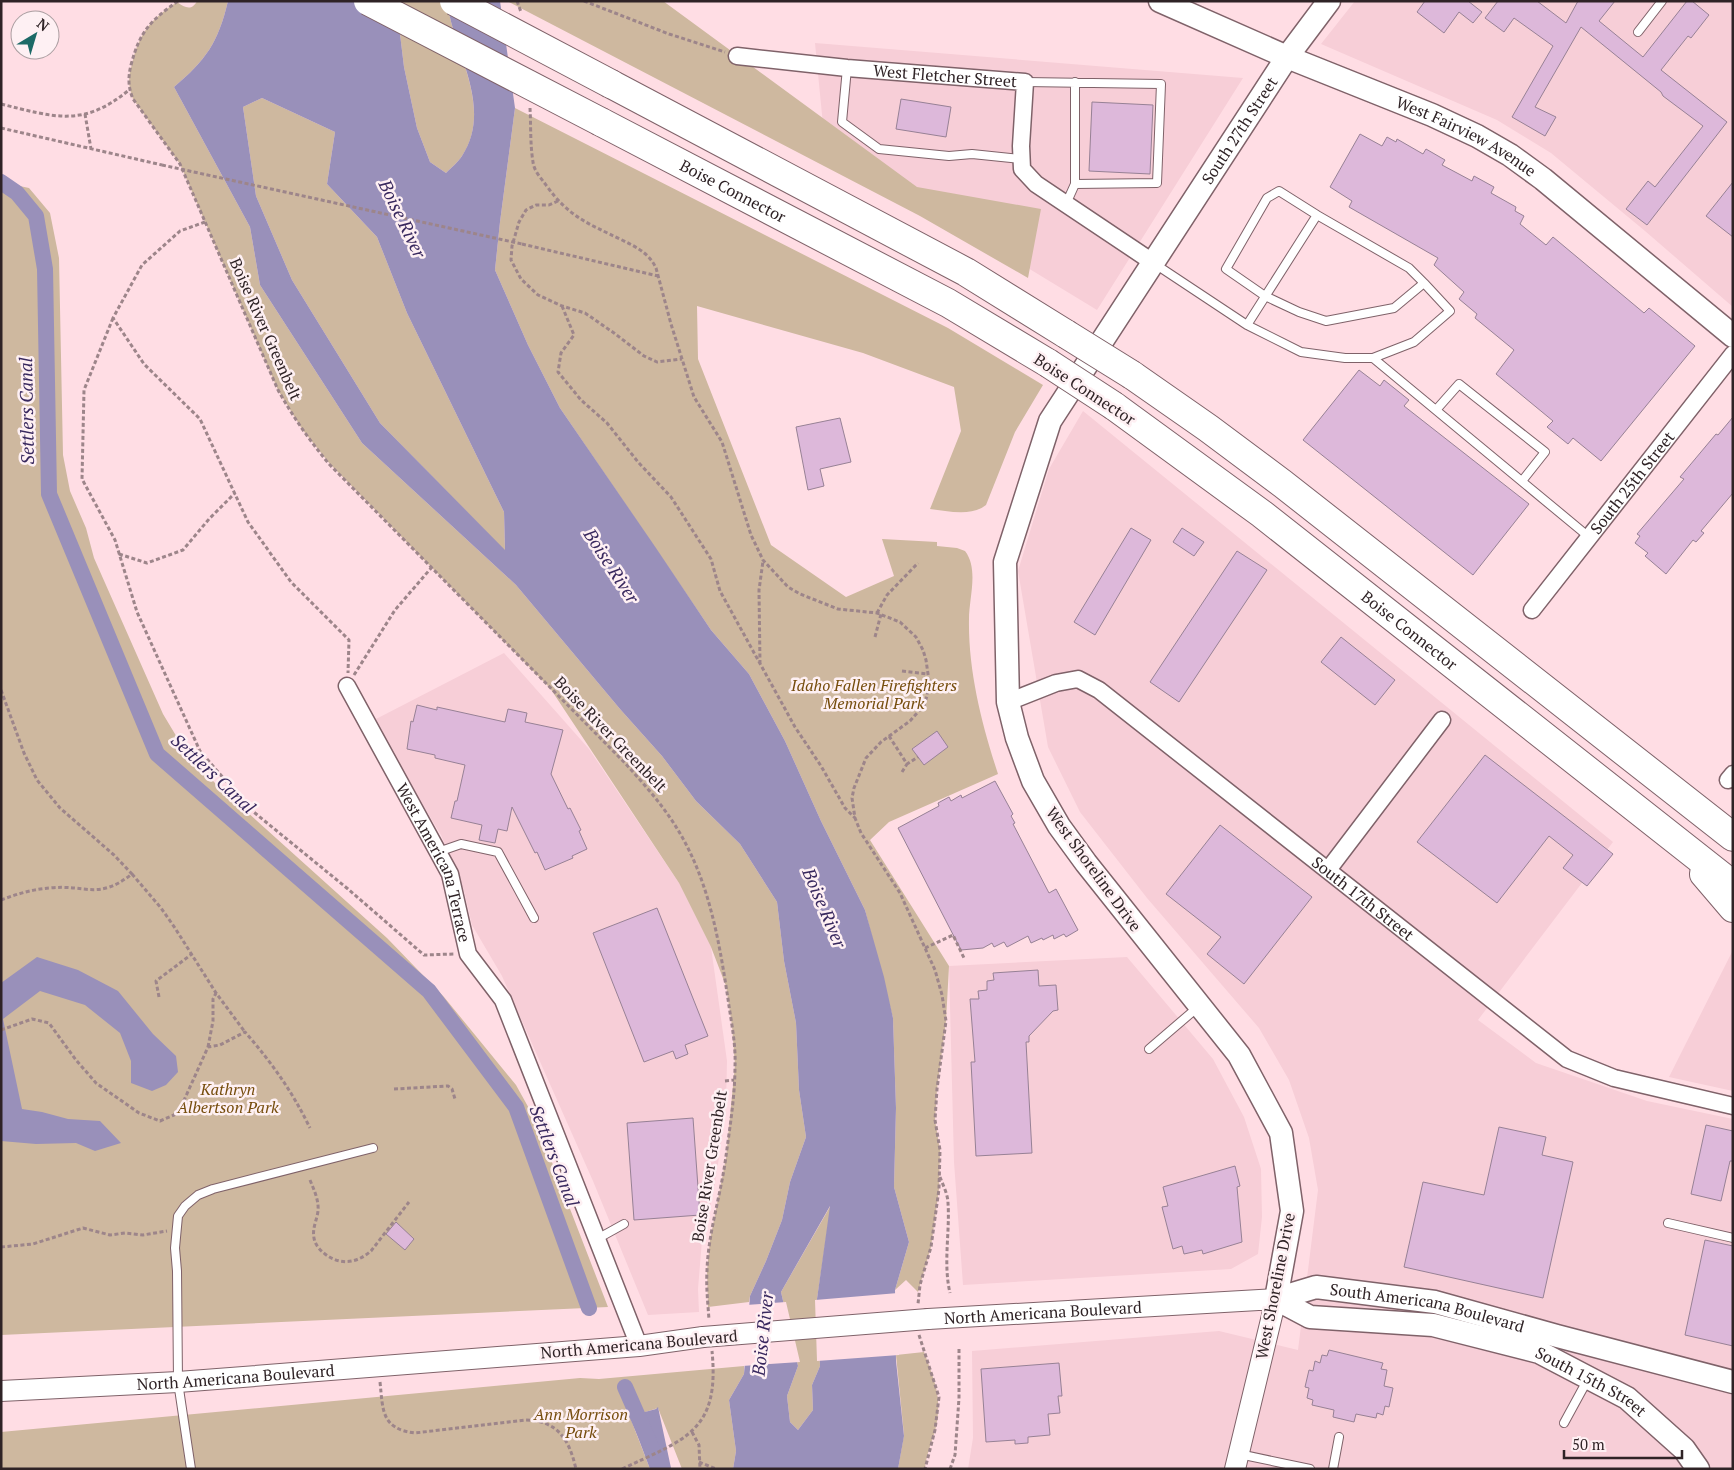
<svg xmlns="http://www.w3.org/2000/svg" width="1734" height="1470" font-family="'PT Serif',serif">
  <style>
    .built { fill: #f7ced7 }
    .green { fill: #ceb89f }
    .water { fill: #9990ba; fill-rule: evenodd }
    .pier { fill: #ffdde4 }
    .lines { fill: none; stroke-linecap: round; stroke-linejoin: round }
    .canal { stroke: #9990ba; stroke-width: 16 }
    .building { fill: #ddb8da; stroke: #978195 }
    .service-casing { stroke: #7f6269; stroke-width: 10 }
    .minor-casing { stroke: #7f6269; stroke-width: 19 }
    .tertiary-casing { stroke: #7f6269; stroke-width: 22 }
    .secondary-casing { stroke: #7f6269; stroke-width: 25 }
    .motorway-casing { stroke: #7f6269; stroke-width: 30 }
    .path { stroke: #9d858a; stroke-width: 3; stroke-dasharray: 4 2.5; stroke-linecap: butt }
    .service { stroke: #fff; stroke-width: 8 }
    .minor { stroke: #fff; stroke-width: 16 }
    .tertiary { stroke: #fff; stroke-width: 20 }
    .secondary { stroke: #fff; stroke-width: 22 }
    .motorway { stroke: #fff; stroke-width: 28 }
    .tertiary-bridge-casing { stroke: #7f6269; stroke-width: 22; stroke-linecap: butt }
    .motorway-bridge-casing { stroke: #7f6269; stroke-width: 30; stroke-linecap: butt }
    .path-bridge { stroke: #9d858a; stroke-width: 3; stroke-dasharray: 4 2.5; stroke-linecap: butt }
    .tertiary-bridge { stroke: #fff; stroke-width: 20 }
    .motorway-bridge { stroke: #fff; stroke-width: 28 }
    .labels { text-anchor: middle; stroke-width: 5; stroke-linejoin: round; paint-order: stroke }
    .street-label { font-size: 16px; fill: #2f2326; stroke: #fef0f3 }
    .park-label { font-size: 16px; font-style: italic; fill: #764d0d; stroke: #fef0f3 }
    .water-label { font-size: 18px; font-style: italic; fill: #38285e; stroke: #fef0f3 }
  </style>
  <rect width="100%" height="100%" fill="#ffdde4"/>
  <path class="built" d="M1355 1H1733V307L1645 231 1551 153 1497 120 1321 44Z
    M815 43 1243 78 1097 310 825 145Z
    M1083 411 1613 842 1478 1020 1536 1063 1647 1101 1733 1119V1469H968L973 1438 972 1351 1219 1331 1298 1350 1318 1190 1309 1138 1289 1080 1259 1028 1147 898 1080 812 1048 747 1018 571 1049 469Z
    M504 653 589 749 679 883 711 947 727 1061 726 1104 719 1106 723 1131 714 1190 702 1240 698 1289 699 1312 648 1315 593 1181 502 976 472 925 464 891 441 835 403 772 376 719Z
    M1733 950V1091L1669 1077Z
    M1127 957 1213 1059 1244 1117 1261 1169 1262 1217 1258 1254 1231 1269 963 1285 954 1162 949 966Z"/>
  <path class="green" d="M197 1H228C218 43 206 60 174 87L250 227 260 285 362 443 516 585 620 709 662 756 696 801 740 844 777 902 784 961 796 1023 799 1090 806 1137 790 1182 782 1220 766 1261 750 1296 749 1302 708 1307 707 1271 710 1240 726 1158 735 1065 732 1026 726 986 711 947 679 883 550 688 330 464 302 429 278 390 180 164 133 99C128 86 128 77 132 64 139 33 151 19 177 2 185 8 192 11 197 1Z
    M396 1H447C453 52 494 107 462 156 458 162 451 168 446 173L430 162 417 128 404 67Z
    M507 1H663L917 187 1041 209 1028 278 920 216Z
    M262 98 335 132 327 184 377 237 407 313 504 512 505 551 380 423 292 280 256 196 243 107Z
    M515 108 948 328 1043 385 1015 432 986 505C971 517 948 511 930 509L961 431 954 387 863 353 697 306 698 359 771 545 846 597 894 576 882 539 937 542V546L957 548 965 551C979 569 969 598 969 619 968 671 982 725 998 774L889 822 870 840 949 966 946 1021 937 1089 935 1120 940 1150 939 1189 931 1247 918 1292 906 1280 895 1290 909 1242 894 1187 896 1108 893 1018 865 910 821 821 785 741 749 674 711 630 560 408 528 345 495 270 500 222Z
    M1 182 29 188 50 213 59 258 63 455 70 491 86 528 94 558 163 714 187 754 215 783 387 938 444 997 516 1085 536 1121 608 1307 1 1335Z
    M831 1205 817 1299 820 1366 812 1385 813 1410 798 1430 790 1422 787 1396 798 1366 781 1292Z
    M924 1352C935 1382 943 1398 935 1431 931 1444 926 1456 925 1469H898L904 1435 896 1355Z
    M744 1366V1374L729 1400 736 1451 733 1469H682L658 1408 630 1417 650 1469H1V1432L580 1378 599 1379Z"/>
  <path class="water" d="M228 1H396L404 67 417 128 430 162 446 173C451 168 458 162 462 156 494 106 453 52 447 1H500L515 108 500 222 495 270 528 345 560 408 656 548 711 630 749 674 785 741 821 821 865 910 884 977 893 1018 896 1108 894 1187 909 1242 895 1290 896 1361 904 1436 898 1469H733L736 1451 729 1400 744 1374 750 1296 766 1261 782 1220 790 1182 806 1137 799 1090 796 1023 784 961 777 902 740 844 696 801 662 756 620 709 516 585 362 443 260 285 250 227 174 87C206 60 218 43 228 1ZM262 98 335 132 327 184 377 237 407 313 504 512 505 550 380 423 292 280 256 196 243 107ZM830 1206 817 1299 820 1366 812 1385 813 1410 798 1430 790 1422 787 1396 798 1366 781 1292Z
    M37 957 78 970 118 991 153 1034 176 1056 178 1072 166 1085 152 1091 131 1083V1061L120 1033 85 1005 40 991 3 1019 22 1109 42 1112 68 1119 100 1121 121 1143 95 1151 76 1143 36 1144 1 1141V983Z
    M658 1407 671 1468V1469H650L630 1416 656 1409Z"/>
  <path class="pier" d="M898 1293 899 1355 817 1361 815 1300Z
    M786 1302 800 1362 742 1366 746 1305Z"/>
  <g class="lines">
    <path class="canal" d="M1 182 17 193 36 216 45 269 49 494 157 754 429 991 516 1107 589 1308
      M625 1387 661 1469"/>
  </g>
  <path class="building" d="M1425 1H1468L1482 12 1473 23 1459 12 1444 33 1417 12Z
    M1498 1H1537L1566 23 1578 1H1615L1599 21 1643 57 1687 1H1692L1709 15 1691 38 1688 36 1661 70 1727 122 1647 225 1626 209 1648 181 1655 187 1703 126 1663 96 1661 92 1581 27 1535 107 1556 117 1545 136 1512 117 1553 46 1514 18 1504 32 1485 18Z
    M901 99 951 107 946 137 896 129Z
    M1092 102 1153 105 1150 174 1089 171Z
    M1360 134 1382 146 1387 137 1396 142 1397 139 1423 154 1426 149 1445 160 1442 165 1472 181 1474 176 1494 187 1491 193 1516 207 1515 211 1524 216 1520 224 1546 245 1553 237 1644 313 1649 308 1695 346 1601 461 1573 438 1568 444 1547 427 1553 421 1496 374 1514 350 1475 318 1477 314 1459 299 1464 292 1434 265 1438 258 1349 207 1352 201 1330 187Z
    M1733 182V237L1706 216Z
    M1359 370 1380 386 1384 380 1409 400 1404 406 1529 504 1473 575 1303 440Z
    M1733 417V493L1701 531 1704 533 1696 542 1693 540 1666 574 1645 556 1648 553 1635 543 1640 536 1637 534 1684 479 1680 477 1716 434 1718 435Z
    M840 418 851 462 820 469 824 486 808 490 796 427Z
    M1131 528 1151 540 1095 635 1074 622Z
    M1182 528 1204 542 1194 556 1173 542Z
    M1237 551 1267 570 1179 702 1150 682Z
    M1341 637 1395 680 1375 705 1321 662Z
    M417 705 437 710V707L505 722 508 709 527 713 525 722 563 730 551 774 568 809 570 808 581 830 579 831 587 849 572 856 573 858 545 870 537 852 535 853 512 807 507 831 498 829 495 843 479 840 482 825 451 818 455 801H457L465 765 435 758V755L407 749 411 721 413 722Z
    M937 731 948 747 924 765 912 749Z
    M1485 755 1613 854 1587 886 1563 868 1573 855 1549 836 1497 903 1417 842Z
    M995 781 1013 814 1011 816 1015 823 1013 824 1049 893 1056 889 1078 930 1066 937 1064 934 1054 939 1053 935 1043 940 1042 938 1031 943 1028 936 1007 947 1004 942 994 947 992 943 983 948 961 950 898 828 939 806 938 803 949 797 951 801 961 795 962 798Z
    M1220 825 1312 897 1244 984 1207 954 1221 937 1166 894Z
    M657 908 708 1036 685 1045 688 1054 676 1059 673 1051 644 1062 593 933Z
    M1038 970 1039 986 1056 985 1058 1010 1053 1011 1029 1036V1042H1026L1032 1153 976 1156 971 1062H975L970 999H979L978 991 987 990V981L994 980 993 973Z
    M693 1118 700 1215 634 1220 627 1123Z
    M1706 1125 1733 1131V1161H1730L1721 1201 1691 1194Z
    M1499 1127 1546 1137 1542 1155 1573 1162 1543 1298 1404 1267 1423 1182 1484 1195Z
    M1235 1166 1240 1186 1237 1187 1242 1242 1203 1254 1202 1250 1184 1254 1182 1246 1173 1249 1162 1207 1168 1206 1163 1187Z
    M396 1222 414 1239 405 1250 386 1234Z
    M1705 1240 1733 1246V1346L1685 1335Z
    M1329 1350 1383 1363 1381 1369 1387 1370 1384 1386 1393 1388 1389 1407 1385 1406 1383 1415 1377 1413 1376 1418 1356 1414 1354 1422 1333 1417 1334 1410 1312 1405 1313 1400 1307 1398 1309 1388 1305 1387 1309 1370 1313 1371 1315 1361 1320 1363 1322 1355 1327 1356Z
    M1059 1363 1062 1396H1058L1060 1413 1048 1414 1050 1435 1028 1437V1443L1015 1444V1440L986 1442 981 1369Z"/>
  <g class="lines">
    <defs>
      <path id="service" d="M1638 32 1662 1
        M847 68 842 122 879 149 949 156 972 154 1021 159
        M1025 82 1161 84 1157 183 1075 184 1066 204
        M1075 184V82
        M1155 264 1247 325 1301 352 1345 358H1373L1589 537
        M1247 325 1317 215 1279 191 1267 198 1226 269 1265 296 1299 312 1326 321 1394 308 1424 283 1409 268 1317 215
        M1373 358 1414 342 1450 311 1424 283
        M1436 410 1459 384 1545 452 1522 481
        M438 852 461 844 498 852 534 918
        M1149 1049 1198 1007
        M1668 1223 1733 1238
        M597 1239 624 1224
        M1564 1423 1588 1379
        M1239 1454 1310 1469
        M191 1469 178 1382 177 1271 175 1248 178 1216 185 1206 198 1195 213 1189 373 1148
        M1333 1469 1339 1437"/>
      <g id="minor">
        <path id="s1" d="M737 56 847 68 1025 82 1021 146 1022 169 1036 184 1154 263"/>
        <path id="s2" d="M1532 610 1733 354"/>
        <path id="s3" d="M347 686 450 874 468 954 503 1000 639 1346"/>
        <path id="s4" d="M1008 702 1056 683 1078 679 1099 690 1567 1059 1614 1078 1733 1106"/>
        <path d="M1728 780 1733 774"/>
        <path d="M1328 870 1442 720"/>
      </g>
      <g id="tertiary">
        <path id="s5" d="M928 1319 1276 1299 1235 1469"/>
        <path id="s6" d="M1 1391 178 1382 639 1346 703 1337"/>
      </g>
      <g id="secondary">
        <path id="s7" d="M1160 1 1287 57 1432 115 1477 136 1510 155 1543 179 1733 336"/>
        <path id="s8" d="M1276 1299 1292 1211 1281 1133 1239 1055 1086 863 1059 826 1033 781 1017 738 1008 702 1005 562 1050 421 1287 57 1329 1"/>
        <path id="s9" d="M1276 1299 1310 1317 1433 1325 1539 1352 1627 1398 1684 1449 1698 1469"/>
        <path id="s10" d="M1276 1299 1316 1287 1435 1302 1557 1336 1733 1382"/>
      </g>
      <g id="motorway">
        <path d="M611 84 966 272 1066 334"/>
        <path id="s11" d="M601 122 948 303 1048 363"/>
        <path d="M1132 375 1208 428 1283 484 1733 837"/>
        <path id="s12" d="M1114 406 1262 514 1733 885"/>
        <path d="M1704 874 1733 908"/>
      </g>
    </defs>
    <use href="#service" class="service-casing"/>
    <use href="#minor" class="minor-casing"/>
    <use href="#tertiary" class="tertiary-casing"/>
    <use href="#secondary" class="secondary-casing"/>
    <use href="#motorway" class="motorway-casing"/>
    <path class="path" d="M178 1C150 21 140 31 131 65 128 77 128 87 133 99L180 164 278 390C293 417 310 441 329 464L624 762C643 783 663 805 678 830 709 881 719 940 728 999 731 1021 736 1044 735 1066 735 1096 730 1126 726 1156 721 1195 708 1233 707 1271 706 1288 708 1304 709 1320
      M517 1 521 12
      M584 1 669 34 725 52
      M1 104C54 117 83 128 129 90
      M530 108C531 125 530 144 533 162 534 171 541 178 546 185 569 217 587 223 622 240 636 247 649 253 656 268L671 324 694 397 722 442 751 535 763 560 788 587 800 594 838 609 877 613 900 622 916 637 923 650 926 660 929 681 927 696 924 705 910 721 881 742 866 758 854 788 852 798 855 818 861 833 900 893 935 970 942 995 946 1021 937 1089 935 1120 940 1150 939 1189 931 1247 920 1285 918 1304
      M85 114 91 149
      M1 128 162 165
      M558 201 549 205H536L526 210 519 222 512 246 511 260 521 279 538 295 562 306 585 313 614 333 644 356 657 362 682 359
      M205 222 180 231 142 265 113 318 144 364 200 419 248 522 291 582 349 640 348 673
      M522 244 658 276
      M562 306 574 335 561 353 558 372 581 400 607 423 638 462 671 497 711 559 720 591 795 727 821 766 845 808 855 818
      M113 318 84 390 82 479 115 540 137 612 200 751 250 809 348 889 424 955 454 954
      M119 554 147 563 183 550 209 519 235 493
      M877 613 887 595 918 563
      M875 637 881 614
      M760 664 759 590 763 561
      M902 671 928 674
      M354 675 395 610 432 567
      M1 690 24 753 37 780 60 808 114 855 132 874
      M889 736 907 764 918 757
      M902 772 907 764
      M1 900C17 894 33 889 50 888 86 884 97 901 132 874L161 908 175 928 216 993 245 1032
      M925 948 953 935 964 958
      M159 997 156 981 192 954
      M1 1030 32 1019 49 1023 76 1060 96 1083 139 1113 160 1121 174 1115 181 1107 208 1047 220 1045 245 1032C272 1063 292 1091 310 1128
      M208 1047 213 1021V999L216 993
      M725 1081 734 1080
      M394 1089 448 1086 452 1089 455 1099
      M940 1177C943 1185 948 1195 948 1203 950 1233 943 1263 950 1293
      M310 1180C314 1190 319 1200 318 1211 317 1220 312 1228 314 1238 315 1245 320 1250 325 1254 341 1266 357 1263 371 1251L409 1202
      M1 1247 33 1244 83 1228 110 1235 125 1233 143 1235 167 1231
      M919 1335 939 1397 935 1430 925 1469
      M380 1382C383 1410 381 1429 415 1433L526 1420C558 1421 569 1439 576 1469
      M692 1432 699 1445 700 1469
      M699 1462 716 1469
      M622 1469C685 1439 720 1432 712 1351
      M950 1469 955 1455 959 1398V1347"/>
    <use href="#service" class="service"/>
    <use href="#minor" class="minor"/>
    <use href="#tertiary" class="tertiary"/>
    <use href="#secondary" class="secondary"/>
    <use href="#motorway" class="motorway"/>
    <defs>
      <path id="tertiary-bridge" d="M703 1337 928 1319"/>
      <path id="motorway-bridge" d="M368 1 601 122
        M454 1 611 84
        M1066 334 1132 375
        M1048 363 1114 406"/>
    </defs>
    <use href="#tertiary-bridge" class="tertiary-bridge-casing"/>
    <use href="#motorway-bridge" class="motorway-bridge-casing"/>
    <path class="path-bridge" d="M162 165 522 244"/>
    <use href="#tertiary-bridge" class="tertiary-bridge"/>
    <use href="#motorway-bridge" class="motorway-bridge"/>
  </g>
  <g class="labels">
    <g class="street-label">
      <text dy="6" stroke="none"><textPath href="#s1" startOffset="209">West Fletcher Street</textPath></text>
      <text dy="6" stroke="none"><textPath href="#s8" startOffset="1318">South 27th Street</textPath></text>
      <text dy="6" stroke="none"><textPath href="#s7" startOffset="335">West Fairview Avenue</textPath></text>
      <text dy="6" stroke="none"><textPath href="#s11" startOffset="149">Boise Connector</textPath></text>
      <text transform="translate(266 329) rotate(66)" y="6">Boise River Greenbelt</text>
      <text transform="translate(1085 389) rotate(33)" y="6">Boise Connector</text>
      <text dy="6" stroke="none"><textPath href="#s2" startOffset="162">South 25th Street</textPath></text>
      <text dy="6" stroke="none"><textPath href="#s12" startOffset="371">Boise Connector</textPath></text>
      <text transform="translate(611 734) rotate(46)" y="6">Boise River Greenbelt</text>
      <text dy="6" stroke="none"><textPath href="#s3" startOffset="198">West Americana Terrace</textPath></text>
      <text transform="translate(1094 869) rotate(54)" y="6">West Shoreline Drive</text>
      <text dy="6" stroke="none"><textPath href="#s4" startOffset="434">South 17th Street</textPath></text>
      <text transform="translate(709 1166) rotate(-81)" y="6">Boise River Greenbelt</text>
      <text transform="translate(1275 1286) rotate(-79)" y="6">West Shoreline Drive</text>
      <text dy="6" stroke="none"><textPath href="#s10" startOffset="155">South Americana Boulevard</textPath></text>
      <text dy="6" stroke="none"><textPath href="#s5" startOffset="115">North Americana Boulevard</textPath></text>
      <text transform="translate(639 1344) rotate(-5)" y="6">North Americana Boulevard</text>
      <text dy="6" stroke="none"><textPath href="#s6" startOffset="235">North Americana Boulevard</textPath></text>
      <text dy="6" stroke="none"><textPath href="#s9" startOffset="331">South 15th Street</textPath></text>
    </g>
    <g class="park-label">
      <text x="874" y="691">Idaho Fallen Firefighters<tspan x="874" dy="18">Memorial Park</tspan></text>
      <text x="228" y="1095">Kathryn<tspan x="228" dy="18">Albertson Park</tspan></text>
      <text x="581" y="1420">Ann Morrison<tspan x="581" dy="18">Park</tspan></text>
    </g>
    <g class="water-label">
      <text transform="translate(402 219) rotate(64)" y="6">Boise River</text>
      <text transform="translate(27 411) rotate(-91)" y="6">Settlers Canal</text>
      <text transform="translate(611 566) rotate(57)" y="6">Boise River</text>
      <text transform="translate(213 774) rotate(43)" y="6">Settlers Canal</text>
      <text transform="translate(824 908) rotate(67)" y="6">Boise River</text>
      <text transform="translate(554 1156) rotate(69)" y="6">Settlers Canal</text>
      <text transform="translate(763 1334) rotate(-84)" y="6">Boise River</text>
    </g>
  </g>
  <rect width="1734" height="1470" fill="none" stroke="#2f2326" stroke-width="5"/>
  <g transform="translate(35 35) rotate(38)"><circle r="24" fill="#fef0f3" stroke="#ab9ea1"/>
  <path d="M0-4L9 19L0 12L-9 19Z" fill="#1c6966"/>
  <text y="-8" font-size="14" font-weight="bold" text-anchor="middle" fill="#2f2326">N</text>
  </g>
  <path d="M1564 1450v8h118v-8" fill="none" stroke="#2f2326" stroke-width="2.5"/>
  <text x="1572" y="1450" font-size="15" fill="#2f2326" stroke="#fef0f3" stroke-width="4" paint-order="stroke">50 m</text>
</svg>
